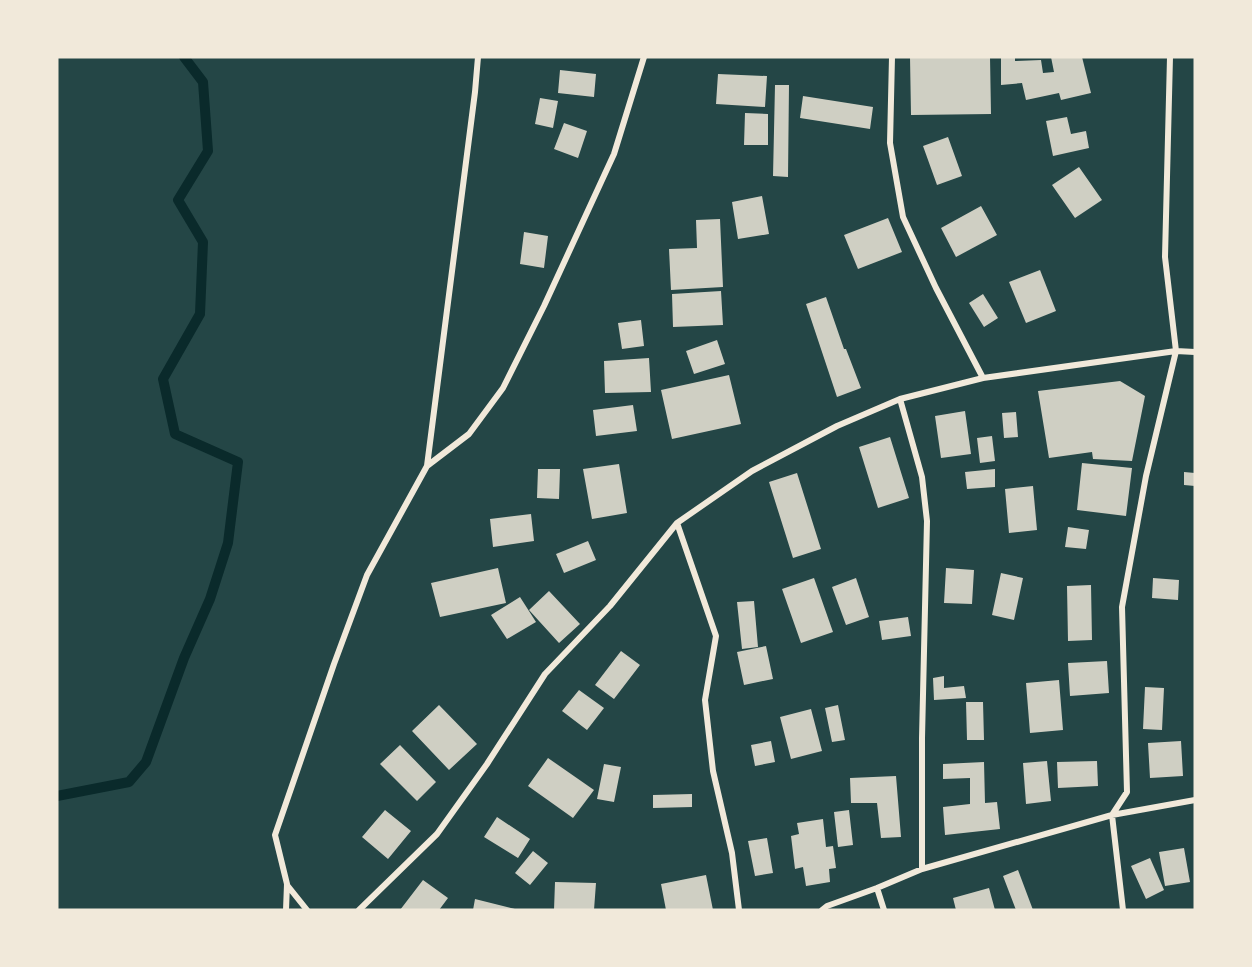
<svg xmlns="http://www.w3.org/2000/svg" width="1252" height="967" font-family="'DejaVu Sans',sans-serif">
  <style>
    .green { fill: #244646 }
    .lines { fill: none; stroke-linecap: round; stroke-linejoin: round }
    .stream { stroke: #0a2a2b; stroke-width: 10 }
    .building { fill: #cfcfc3 }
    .minor { stroke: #f1e9da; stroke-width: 6 }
  </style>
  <rect width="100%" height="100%" fill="#0f3d3e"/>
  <path class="green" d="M57 57H1195V910H57Z"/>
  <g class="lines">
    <path class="stream" d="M57 796 129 782 146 762 184 658 210 599 228 543 238 462 175 434 163 379 200 314 203 242 178 200 208 151 203 82 184 57"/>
  </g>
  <path class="building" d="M910 57H990L991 114 911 115Z
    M1001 57H1015V61L1041 60 1043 73 1054 72 1051 57H1082L1091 93 1061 100 1059 93 1026 100 1022 83 1001 85Z
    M560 70 596 74 594 97 558 93Z
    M718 74 767 76 765 107 716 104Z
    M775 85H789L788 177 773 176Z
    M803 96 873 107 870 129 800 118Z
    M540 98 558 101 553 128 535 124Z
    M745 113 768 114V145H744Z
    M1067 117 1071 134 1086 131 1089 148 1053 156 1046 121Z
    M564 123 587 131 578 158 554 149Z
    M948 137 962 176 937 185 923 146Z
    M1079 167 1102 200 1075 218 1052 185Z
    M762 196 769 234 738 239 732 202Z
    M981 206 997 235 956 257 941 228Z
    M888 218 902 252 858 269 844 235Z
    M720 219 723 287 671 290 669 249 697 248 696 220Z
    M524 232 548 236 544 268 520 264Z
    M1040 270 1056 311 1026 323 1009 282Z
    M721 291 723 325 673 327 672 294Z
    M983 294 998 318 984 327 969 303Z
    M826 297 844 349H846L861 388 837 397 806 304Z
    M641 320 644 346 622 349 618 323Z
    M717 340 725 364 694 374 686 351Z
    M649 358 651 392 605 393 604 361Z
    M729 375 741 424 672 439 661 390Z
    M1120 381 1145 396 1132 461 1093 459 1092 452 1049 458 1038 391Z
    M633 405 637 431 596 436 593 410Z
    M965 411 971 454 941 458 935 416Z
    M1016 412 1018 437 1004 438 1002 413Z
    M992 436 995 461 980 463 977 438Z
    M890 437 909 498 878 508 859 447Z
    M1082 463 1132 468 1126 516 1077 510Z
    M619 464 627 513 592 519 583 469Z
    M538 469H560L559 499 537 498Z
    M995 469V487L967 489 965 472Z
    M1184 472 1195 473V486L1184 485Z
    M797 473 821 549 793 558 769 482Z
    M1033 486 1037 530 1009 533 1005 489Z
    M531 514 534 541 493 547 490 519Z
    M1068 527 1089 530 1086 549 1065 547Z
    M588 541 596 560 564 573 556 554Z
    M498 568 506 603 440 617 431 583Z
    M946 568 974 570 972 604 944 603Z
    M1001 573 1023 578 1014 620 992 615Z
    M814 578 833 632 801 643 782 589Z
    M856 578 869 617 846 625 832 587Z
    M1153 578 1179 580 1178 600 1152 598Z
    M1091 585 1092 640 1068 641 1067 586Z
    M549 591 580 624 559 643 529 610Z
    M520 597 536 622 507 639 491 615Z
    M754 601 758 647 742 649 737 602Z
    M908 617 911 636 882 640 879 621Z
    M766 646 773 679 744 685 737 652Z
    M621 651 640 665 614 699 595 685Z
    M1107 661 1109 693 1070 696 1068 663Z
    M944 676V688L964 686 966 698 934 700 933 678Z
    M1059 680 1063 730 1030 733 1026 683Z
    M1145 687 1164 688 1162 730 1143 729Z
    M579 690 604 708 587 730 562 711Z
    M966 702H983L984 740H967Z
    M439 705 477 744 449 770 412 731Z
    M838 705 845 740 832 742 825 708Z
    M811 709 822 751 791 759 780 717Z
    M771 741 775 762 755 766 751 745Z
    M1181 741 1183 776 1150 778 1148 743Z
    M400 745 436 782 417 801 380 764Z
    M548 758 594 790 573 818 528 786Z
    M1047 761 1051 801 1026 804 1023 763Z
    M1097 761 1098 786 1058 788 1057 762Z
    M984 762 985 803 997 802 1000 829 945 835 943 807 970 804V778L943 779V764Z
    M604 764 621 767 614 802 597 799Z
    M896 776 901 837 881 838 877 803H851L850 778Z
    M692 794V807L653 808V795Z
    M385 810 411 831 388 859 362 837Z
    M849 810 853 845 838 847 834 812Z
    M497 817 530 839 518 858 484 837Z
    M823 819 826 847 833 846 836 868 829 869 830 882 806 886 803 867 795 869 791 836 799 834 797 823Z
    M767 838 773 873 755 876 748 841Z
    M1184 848 1190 882 1165 886 1159 852Z
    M533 851 548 863 530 885 515 873Z
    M1150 858 1164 890 1146 899 1131 866Z
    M1018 870 1033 910H1016L1003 876Z
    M706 875 713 910H666L661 884Z
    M423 880 448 898 439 910H400Z
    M555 882 596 883 594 910H554Z
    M989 888 995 910H956L953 898Z
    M475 899 515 909V910H473Z"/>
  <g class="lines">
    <path class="minor" d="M892 57 890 143 903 217 936 288 983 378
      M900 399 922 477 927 521 922 738V869
      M427 466 469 434 503 388 544 306 614 154 644 57
      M677 523 716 636 705 700 713 771 732 853 739 910
      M287 885 307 910
      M877 888 884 910
      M286 910 287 884 275 835 334 664 367 575 427 466 475 92 478 57
      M359 910 437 834 487 764 545 674 610 606 677 523 752 471 837 426 900 399 983 378 1176 351 1195 352
      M822 910 827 906 877 888 922 869 1112 815 1195 800
      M1123 910 1112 815 1127 792 1122 607 1146 476 1176 351 1165 257 1170 57"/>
  </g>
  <rect width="1252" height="967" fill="none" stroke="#f1e9da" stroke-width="117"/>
</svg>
